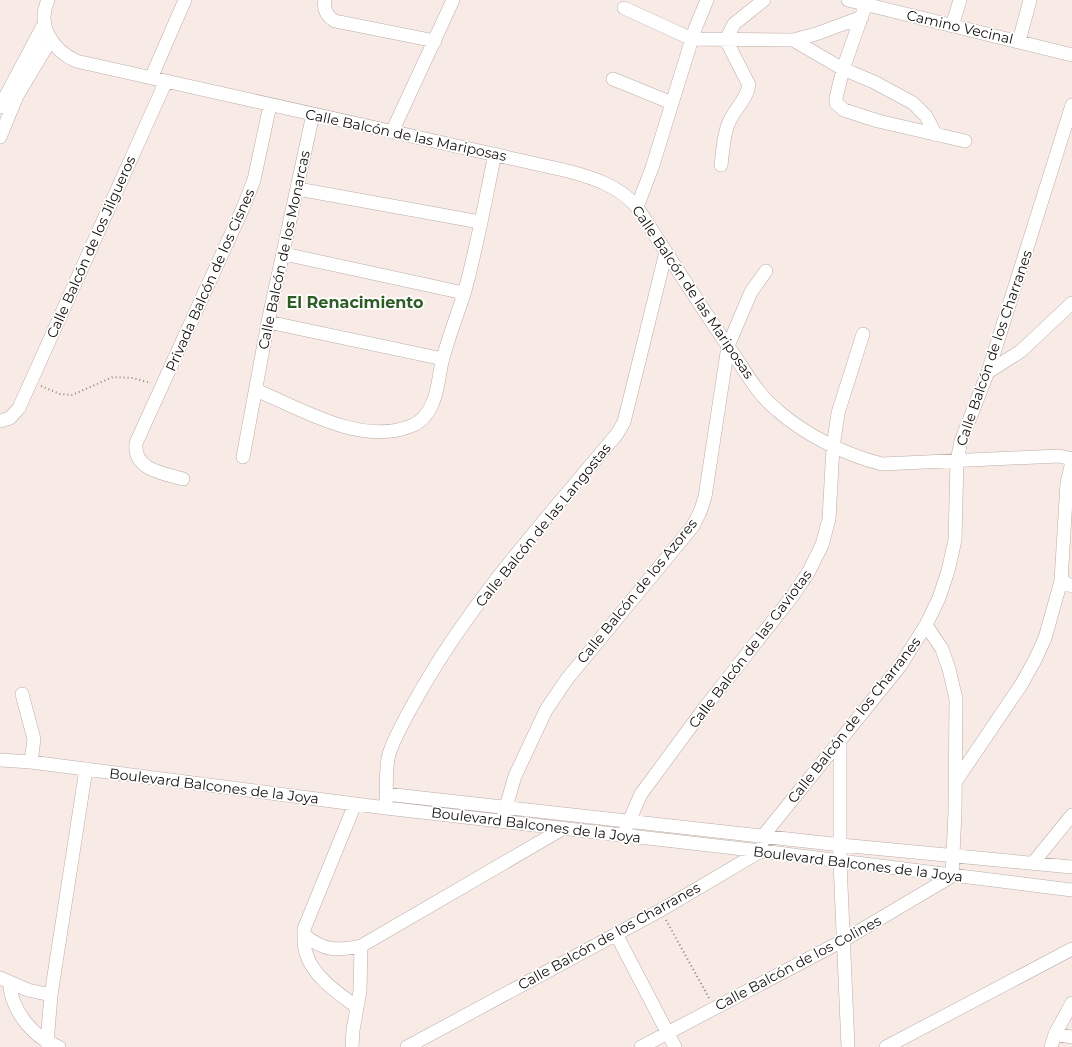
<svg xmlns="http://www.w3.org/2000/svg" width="1072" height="1047" font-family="Montserrat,sans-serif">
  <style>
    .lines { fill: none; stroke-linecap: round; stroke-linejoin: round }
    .minor-casing { stroke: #baada8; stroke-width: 14 }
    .path { stroke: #8e8581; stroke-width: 2; stroke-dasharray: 1 3; stroke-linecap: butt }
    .minor { stroke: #fff; stroke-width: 13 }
    .labels { text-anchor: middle; stroke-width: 3.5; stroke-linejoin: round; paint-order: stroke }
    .street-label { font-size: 14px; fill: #120e0c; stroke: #fff }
    .quarter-label { font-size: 16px; font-weight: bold; fill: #2d5c25; stroke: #fff }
  </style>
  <rect width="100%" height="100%" fill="#f8ebe5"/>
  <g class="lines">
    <defs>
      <path id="minor" d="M48 0C36 26 53 50 76 61L568 171C594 178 619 186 637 207 669 257 701 307 734 355 747 374 759 396 777 410 805 435 846 455 882 464L1059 456 1072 459
        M325 0C323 10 327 16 335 21L435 41
        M848 0 1072 55
        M866 4 843 69 836 98V103L844 110 878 121 965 141
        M624 8 692 39 793 40 816 34 862 17
        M952 26 960 0
        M793 40 843 69 874 82 913 103 926 116 936 135
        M1019 41 1030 0
        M151 78 185 0
        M613 79 672 103
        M0 107 44 24
        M392 132 453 0
        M0 137 17 96 50 41
        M721 165C723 151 723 135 729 122 735 109 747 99 749 85L726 40 734 24 764 0
        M298 189 480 222
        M637 207 652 168 695 29 707 0
        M284 254 464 293
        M268 322 443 359
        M988 372 1021 351 1072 303
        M256 390C301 409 361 446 411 426 422 422 429 412 433 402 439 388 439 372 443 358 449 336 457 315 464 294 477 248 485 201 495 154
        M0 421 10 418 19 408 166 81
        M243 457 268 322 313 114
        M183 479C163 473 133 470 136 443L243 208 254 180 270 105
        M1061 581 1072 586
        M22 694 34 739 31 762
        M840 740V862L848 1047
        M0 760 31 762 386 808 761 851 1072 890
        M956 781 1021 685 1035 660 1045 638 1061 581 1067 483 1072 462
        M386 794 841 845 1072 867
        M386 802C387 786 385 770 389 754 396 733 409 711 420 692 474 597 548 517 617 434L624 422 666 252
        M355 804 304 929V935C324 951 337 951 361 946L564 828
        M504 814 515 776 546 710 567 679 693 526 700 512 705 497 728 346 751 292 766 271
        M626 828 641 794 706 706 791 598 808 573 822 545 829 519 833 447 838 413 863 334
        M1033 863 1072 815
        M616 934 675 1047
        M304 935C304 941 304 948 306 953 313 977 338 993 357 1007
        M0 978 28 990 51 995
        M9 982C12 1011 32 1037 59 1047
        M1055 1034 1072 1037
        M47 1043 51 995 86 769
        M352 1047 353 1030 360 991 361 946
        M407 1047 661 910 761 851 763 836 900 666 926 625 939 598 948 571 955 540 957 461 961 441 988 372 1072 105
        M641 1047 844 940 952 876 955 812 956 699 949 669 942 649 926 625
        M886 1047 1072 949
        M1051 1047 1055 1034 1072 1003"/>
    </defs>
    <use href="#minor" class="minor-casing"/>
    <path class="path" d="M41 386 60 394 72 395 113 377 133 378 151 383
      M666 920 709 998"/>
    <use href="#minor" class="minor"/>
  </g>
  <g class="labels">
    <g class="street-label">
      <text transform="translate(960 27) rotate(13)" y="5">Camino Vecinal</text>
      <text transform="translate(406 135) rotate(12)" y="5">Calle Balcón de las Mariposas</text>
      <text transform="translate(91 247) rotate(-66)" y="5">Calle Balcón de los Jilgueros</text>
      <text transform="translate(284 250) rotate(-78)" y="5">Calle Balcón de los Monarcas</text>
      <text transform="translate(210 280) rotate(-66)" y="5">Privada Balcón de los Cisnes</text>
      <text transform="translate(693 292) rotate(56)" y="5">Calle Balcón de las Mariposas</text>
      <text transform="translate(994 348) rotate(-71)" y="5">Calle Balcón de los Charranes</text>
      <text transform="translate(543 525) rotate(-51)" y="5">Calle Balcón de las Langostas</text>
      <text transform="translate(637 591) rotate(-51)" y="5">Calle Balcón de los Azores</text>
      <text transform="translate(750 649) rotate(-53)" y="5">Calle Balcón de las Gaviotas</text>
      <text transform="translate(854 720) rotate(-52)" y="5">Calle Balcón de los Charranes</text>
      <text transform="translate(214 786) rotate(7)" y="5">Boulevard Balcones de la Joya</text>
      <text transform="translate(536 825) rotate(7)" y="5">Boulevard Balcones de la Joya</text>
      <text transform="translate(858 864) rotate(7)" y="5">Boulevard Balcones de la Joya</text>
      <text transform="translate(609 936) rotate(-29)" y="5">Calle Balcón de los Charranes</text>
      <text transform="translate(798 963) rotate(-28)" y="5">Calle Balcón de los Colines</text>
    </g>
    <g class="quarter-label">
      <text x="355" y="308">El Renacimiento</text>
    </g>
  </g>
</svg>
